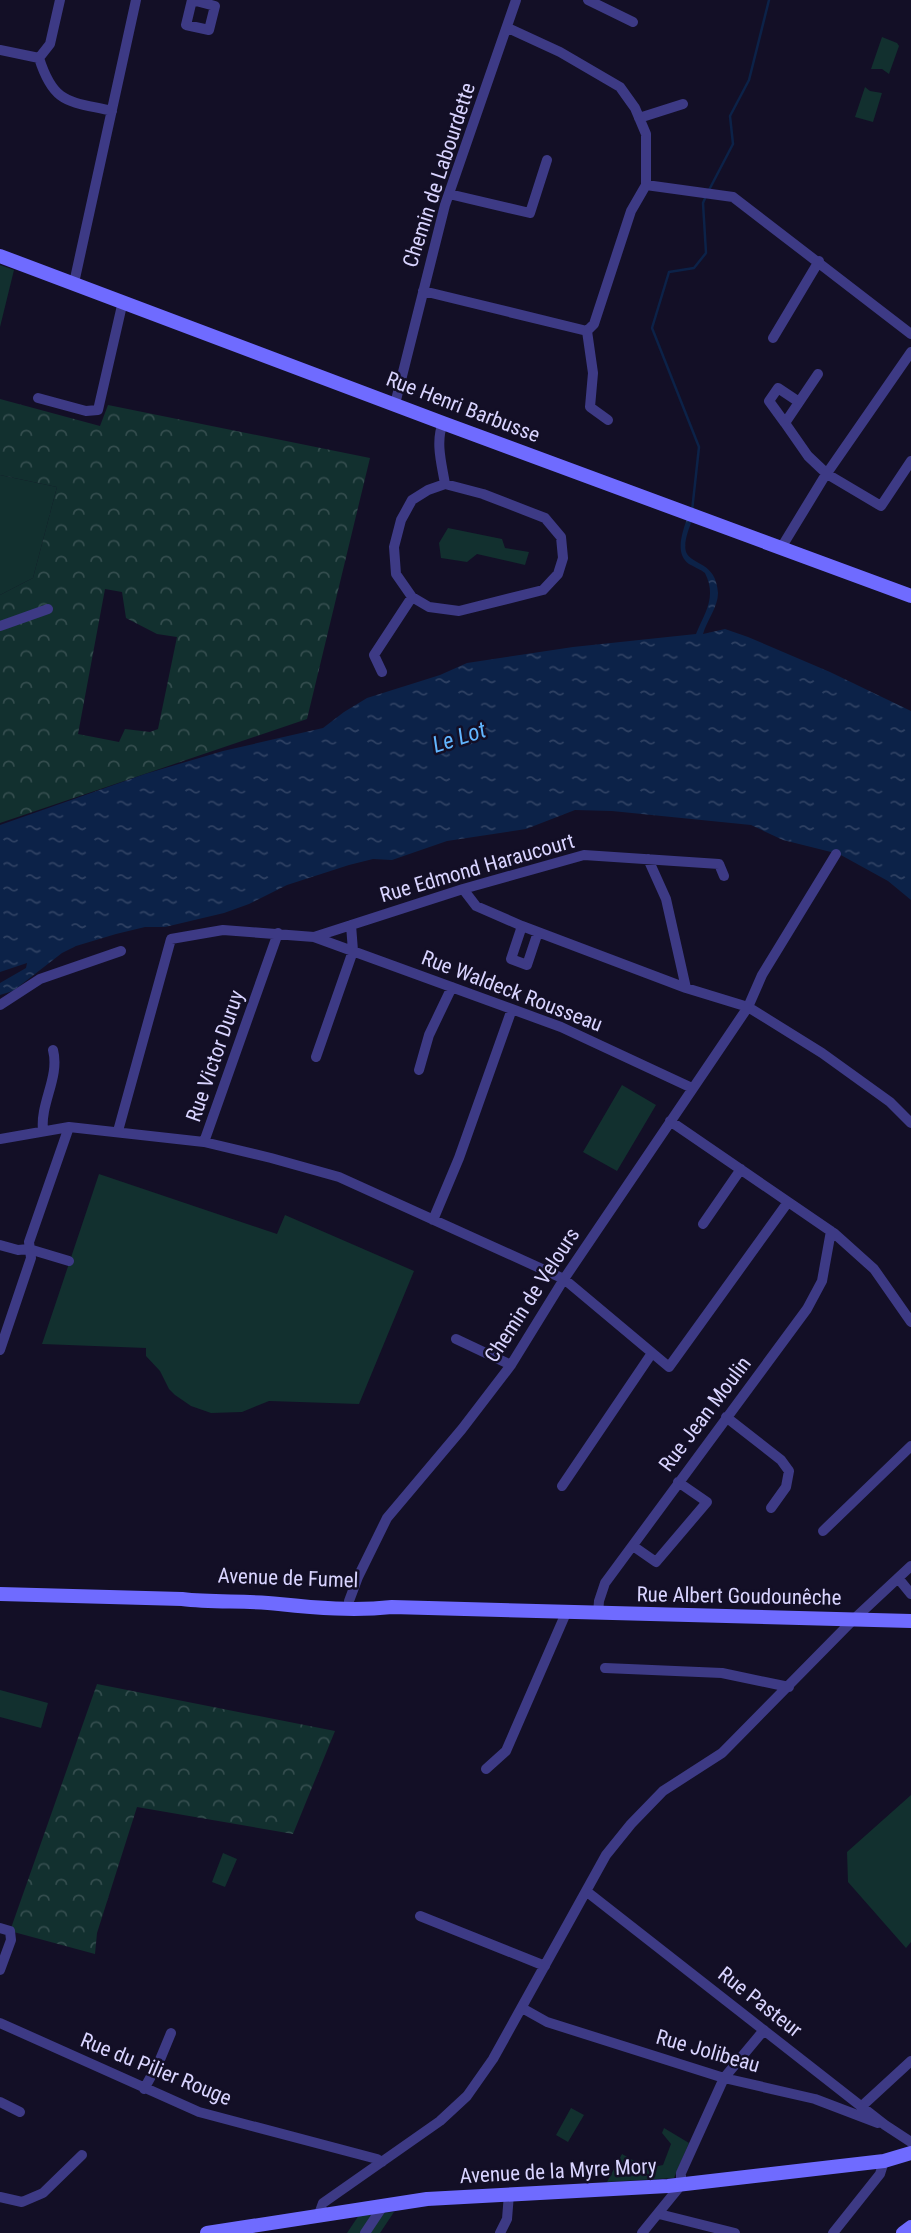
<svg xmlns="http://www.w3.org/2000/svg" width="911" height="2233" font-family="'Roboto Condensed',sans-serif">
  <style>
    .green { fill: #12302f }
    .forest { fill: url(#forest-crowns); fill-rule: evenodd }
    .water { fill: url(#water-ripples) }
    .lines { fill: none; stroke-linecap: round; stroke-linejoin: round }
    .stream { stroke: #0c2248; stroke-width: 2.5 }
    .street { stroke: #3d3a85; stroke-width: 10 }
    .secondary { stroke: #6f6bff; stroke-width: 14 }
    .labels { text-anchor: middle; stroke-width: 5; stroke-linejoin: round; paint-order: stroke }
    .street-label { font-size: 21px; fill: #d9d4ff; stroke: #130f26 }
    .water-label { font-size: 23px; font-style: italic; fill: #62b6ff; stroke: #130f26 }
  </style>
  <defs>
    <pattern id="forest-crowns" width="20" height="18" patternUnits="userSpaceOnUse" patternTransform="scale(1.75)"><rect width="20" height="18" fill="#12302f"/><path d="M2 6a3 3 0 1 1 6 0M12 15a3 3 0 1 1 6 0" fill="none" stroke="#344d4e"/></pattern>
    <pattern id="water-ripples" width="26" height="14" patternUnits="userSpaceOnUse" patternTransform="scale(1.75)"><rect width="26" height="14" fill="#0c2248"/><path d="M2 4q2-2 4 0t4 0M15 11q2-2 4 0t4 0" fill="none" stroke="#2f4163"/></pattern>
  </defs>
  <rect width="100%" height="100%" fill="#130f26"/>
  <path class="green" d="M882 37 897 43 899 46 889 74 882 69H871Z
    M865 87 870 91 882 93 873 122 855 117Z
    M0 265 14 270 0 327Z
    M0 475 57 487 33 578 0 595Z
    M448 528 502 539 505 548 529 552 525 565 477 554 467 562 441 558 439 543Z
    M622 1085 656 1105 617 1171 583 1152Z
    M99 1174 277 1234 285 1215 414 1271 359 1404 269 1401 242 1412 211 1413 191 1406 175 1395 169 1389 160 1371 146 1356V1348L42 1344Z
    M0 1690 48 1703 41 1728 0 1717Z
    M911 1795V1942L906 1948 848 1882 847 1852Z
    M223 1853 237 1859 225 1887 212 1882Z
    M571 2108 584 2115 568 2142 556 2135Z
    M664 2128 689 2143 674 2178 607 2182 622 2154 647 2168 663 2165 671 2144 662 2133Z
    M394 2212 380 2233H347L359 2215Z"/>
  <path class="forest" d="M0 399 100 426 108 405 370 458 307 719 0 823V595L33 578 57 487 0 475ZM105 589 122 592 126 618 157 634 177 637 158 729 150 732 125 729 119 742 78 734Z
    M97 1684 335 1731 293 1834 137 1807 97 1933 95 1954 10 1931Z"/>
  <path class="water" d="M687 518 692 520C689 529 683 542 686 552 692 566 716 561 718 593 718 607 707 620 703 634L725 629 748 637 830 672 911 711V900L888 881 839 854 783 840 751 825 612 811 575 810 526 829 447 841 392 860 373 859 349 865 287 885 249 904 224 913 165 927H145L116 934 76 946 62 953 13 991 0 995V983L26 968 27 963 0 972V825L145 774 223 751 323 728 344 712 367 698 440 675 467 663 573 647 696 634C705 612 717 597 705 573 700 569 694 567 689 564 674 553 683 532 687 518Z"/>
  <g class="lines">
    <path class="stream" d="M709 190 733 144 730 116 749 80 769 0
      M692 511 699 447 652 328 669 272 694 268 706 253 703 203 706 196"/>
    <path class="street" d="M192 0 186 25 209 30 215 6 192 0
      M588 0 633 22
      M0 50 39 58
      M39 58C54 105 69 101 112 111
      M39 58 50 44 60 0
      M639 118 683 104
      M646 185 733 197 911 334
      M449 194 530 213 547 160
      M74 283 136 0
      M423 291 587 331 594 324 631 211 646 185V134L635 108 620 87 560 52 508 28
      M587 331 593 373 590 407 608 420
      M773 338 819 261
      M818 374 785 423 808 456 827 474 881 506 911 461
      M38 398 86 411 98 410 123 301
      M395 404 445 205 516 0
      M443 423C435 442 442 465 445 484
      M785 423 769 401 778 388 799 402
      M445 484 483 494 545 518 561 537 563 558 558 574 543 590 459 611 429 607 412 597 396 574 394 547 401 520 412 500 428 490Z
      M781 548 823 479 911 352
      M0 626 48 609
      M382 672 374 655 412 597
      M648 859 666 899 686 988
      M463 889 476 906 522 926 686 988 748 1007 822 1053 890 1102 911 1123
      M522 926 511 959 527 965 538 932
      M314 937 561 1027 692 1088
      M0 1005 40 979 121 951
      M316 1057 353 951 351 925
      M419 1070 429 1035 452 987
      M670 1121 835 1234 874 1269 911 1322
      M43 1130C40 1103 60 1077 53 1050
      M118 1131 171 939 223 930 314 937 463 889 584 855 719 864 724 876
      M0 1139 69 1127 204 1142 278 933
      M204 1142 271 1158 339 1177 564 1279 669 1367 788 1202
      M433 1220 459 1158 512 1009
      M703 1224 741 1169
      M0 1245 18 1250 29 1249 69 1261
      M456 1339 511 1365
      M0 1350 31 1258 29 1242 69 1127
      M726 1417 781 1460 789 1471 786 1487 771 1508
      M562 1486 652 1353
      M823 1531 911 1446
      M633 1546 656 1562 707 1502 678 1482
      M898 1578 911 1594
      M349 1601 358 1577 387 1518 462 1429 511 1365 564 1279 748 1007 762 975 836 854
      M598 1614 599 1601 605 1583 807 1309 822 1281 831 1231
      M605 1668 722 1673 789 1687
      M486 1769 506 1751 566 1613
      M586 1891 885 2125 911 2142
      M420 1916 545 1966
      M0 1928 10 1931 11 1940 0 1970
      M522 2008 547 2022 724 2078 815 2099 878 2123
      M0 2023 199 2112 377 2159 382 2162
      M144 2089 159 2062 171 2033
      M0 2102 20 2112
      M862 2106 911 2061
      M0 2197 22 2202 43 2193 82 2155
      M659 2214 735 2233
      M318 2217 323 2203 440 2121 467 2096 493 2059 606 1855 631 1824 663 1791 722 1753 853 1620 911 1566
      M365 2233 383 2206
      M500 2233 507 2219 509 2194
      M642 2233 681 2185V2173L724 2078 764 2030
      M833 2233 880 2174 884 2161"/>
    <path class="secondary" d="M0 256 443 423 911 596
      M0 1594 182 1599C214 1603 247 1600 279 1604 317 1608 354 1611 392 1607L911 1621
      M207 2233 427 2199 668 2186 884 2161 911 2153
      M903 2233 911 2227"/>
  </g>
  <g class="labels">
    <g class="street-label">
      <text transform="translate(439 175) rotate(-72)" y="7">Chemin de Labourdette</text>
      <text transform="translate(463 407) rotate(21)" y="7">Rue Henri Barbusse</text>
      <text transform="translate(477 868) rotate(-16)" y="7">Rue Edmond Haraucourt</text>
      <text transform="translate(512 991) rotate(21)" y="7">Rue Waldeck Rousseau</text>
      <text transform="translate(215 1056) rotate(-71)" y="7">Rue Victor Duruy</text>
      <text transform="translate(532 1295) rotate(-57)" y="7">Chemin de Velours</text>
      <text transform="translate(705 1414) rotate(-53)" y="7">Rue Jean Moulin</text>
      <text transform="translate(288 1578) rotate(2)" y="7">Avenue de Fumel</text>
      <text transform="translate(739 1596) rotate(1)" y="7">Rue Albert Goudounêche</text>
      <text transform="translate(760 2002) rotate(38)" y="7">Rue Pasteur</text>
      <text transform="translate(708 2051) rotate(16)" y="7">Rue Jolibeau</text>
      <text transform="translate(156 2069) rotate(22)" y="7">Rue du Pilier Rouge</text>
      <text transform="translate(558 2171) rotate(-3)" y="7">Avenue de la Myre Mory</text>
    </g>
    <g class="water-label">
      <text transform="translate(459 737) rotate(-18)" y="8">Le Lot</text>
    </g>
  </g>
</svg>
